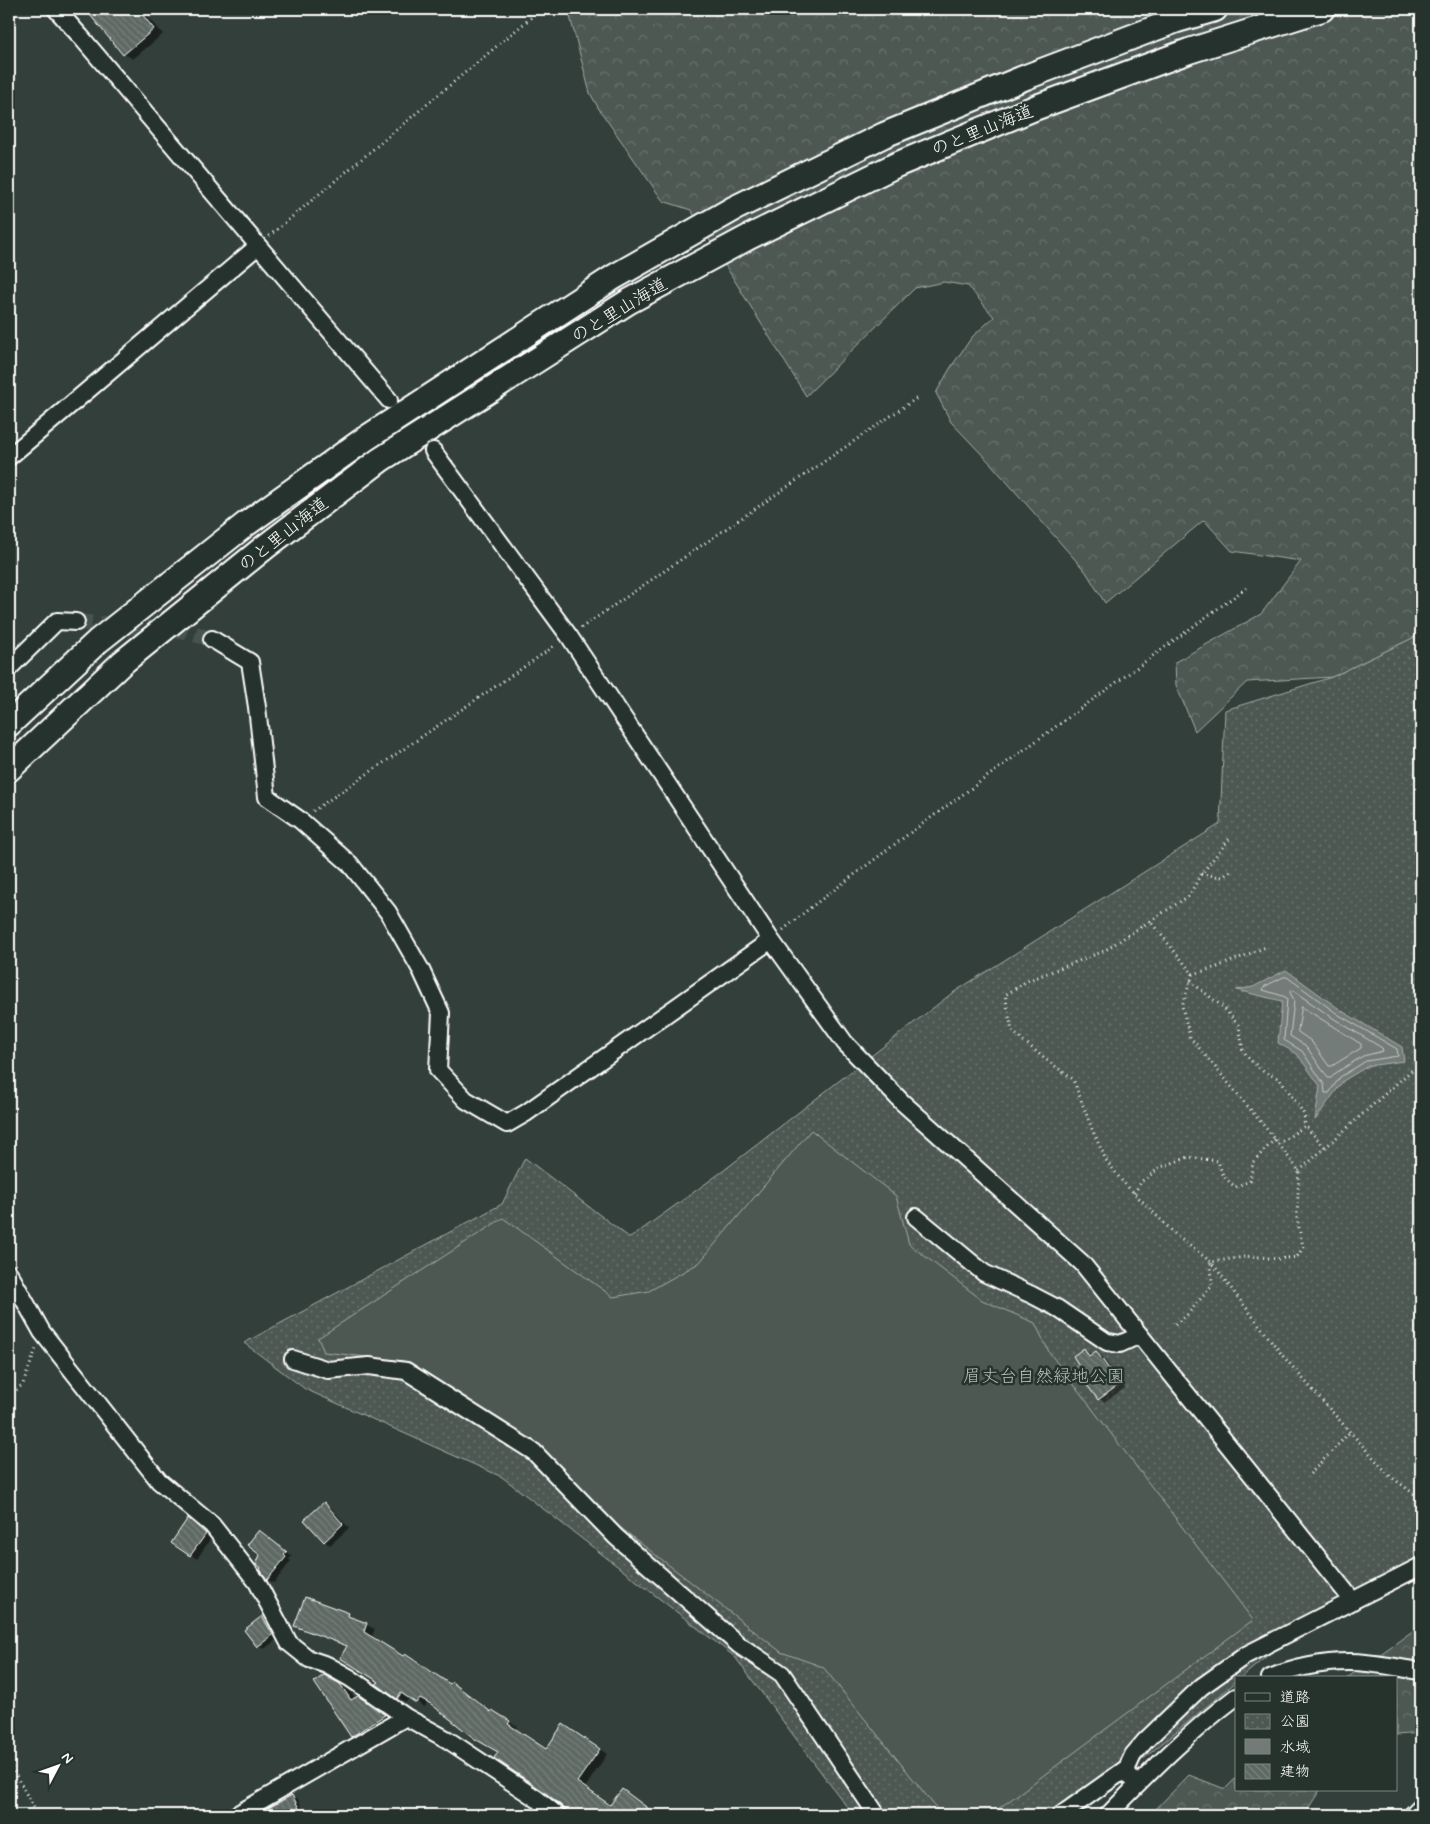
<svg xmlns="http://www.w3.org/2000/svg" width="1430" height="1824" font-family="Mynerve,'Klee One',sans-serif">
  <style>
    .forest { fill: url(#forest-crowns); stroke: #a6aca9 }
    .park { fill: url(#park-dots); stroke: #a6aca9 }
    .pitch { fill: #4d5853; stroke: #a6aca9 }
    .water { fill: #737b78; stroke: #abb0ae }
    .shadow { fill: #0007 }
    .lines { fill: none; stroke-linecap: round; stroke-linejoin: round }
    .shore { stroke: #c7cac9; stroke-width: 1 }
    .building { fill: url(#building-back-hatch); stroke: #fff }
    .minor-tunnel { stroke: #47524e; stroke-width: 16; stroke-dasharray: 16 8; stroke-linecap: butt }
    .minor-casing { stroke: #fff; stroke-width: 20 }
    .highway-casing { stroke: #fff; stroke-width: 28 }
    .path { stroke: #fff; stroke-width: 3; stroke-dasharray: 1 4; stroke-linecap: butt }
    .minor { stroke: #26332d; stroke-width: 16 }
    .highway { stroke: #26332d; stroke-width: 24 }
    .labels { text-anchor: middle; stroke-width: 5; stroke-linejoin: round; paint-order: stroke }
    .street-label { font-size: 18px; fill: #fff; stroke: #26332d }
    .park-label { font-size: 18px; fill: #b8bcba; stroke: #26332d }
  </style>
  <defs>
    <pattern id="forest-crowns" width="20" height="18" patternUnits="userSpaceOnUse" patternTransform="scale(1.25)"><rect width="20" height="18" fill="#4d5853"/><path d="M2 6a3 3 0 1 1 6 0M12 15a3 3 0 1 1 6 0" fill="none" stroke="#68716d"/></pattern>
    <pattern id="park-dots" width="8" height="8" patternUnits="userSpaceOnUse" patternTransform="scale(1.25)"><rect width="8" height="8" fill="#4d5853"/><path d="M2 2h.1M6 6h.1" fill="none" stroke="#68716d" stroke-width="1.8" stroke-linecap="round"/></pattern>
    <pattern id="building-back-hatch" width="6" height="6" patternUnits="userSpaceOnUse" patternTransform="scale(1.25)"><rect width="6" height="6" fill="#5f6964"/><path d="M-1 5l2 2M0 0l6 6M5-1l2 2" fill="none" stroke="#77807b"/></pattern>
  </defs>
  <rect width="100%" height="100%" fill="#333f3a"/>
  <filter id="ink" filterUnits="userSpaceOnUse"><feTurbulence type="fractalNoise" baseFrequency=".02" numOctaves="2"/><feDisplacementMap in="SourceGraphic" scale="10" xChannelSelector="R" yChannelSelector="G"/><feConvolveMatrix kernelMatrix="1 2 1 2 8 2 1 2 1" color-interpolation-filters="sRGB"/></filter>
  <g filter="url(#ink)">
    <path class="forest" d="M568 9H1421V634L1332 677 1247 682 1195 731 1176 685 1175 662 1261 614 1301 561 1232 551 1204 520 1105 603 1086 572 991 464 951 422 936 393 951 367 972 337 994 317 968 286 944 282 915 288 806 396 691 210 663 201 599 109 590 93Z
      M1421 1625V1733L1396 1735V1678H1347Z
      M1189 1775 1225 1789 1236 1778V1790H1320L1304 1815H1150Z"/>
    <path class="park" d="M1421 634V1560L1274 1650 1241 1678H1236V1682L1076 1815H853L735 1657 502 1477 305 1389 244 1343 502 1204 525 1158 630 1238 723 1171 951 994 1220 824 1225 710 1332 677Z"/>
    <path class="pitch" d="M811 1130 896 1196 909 1244 982 1300 1035 1323 1049 1352 1253 1620 990 1815H942L823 1667 781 1652 612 1521 541 1447 410 1362 324 1352 318 1338 503 1218 613 1297 649 1291 699 1263Z"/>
    <path class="water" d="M1286 970 1342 1011 1402 1047 1404 1061 1368 1066 1343 1081 1315 1120 1320 1086 1297 1054 1278 1043 1282 1001 1236 990 1253 987Z"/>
    <path class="shadow" d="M90 9H141L163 34 133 59 124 54 88 10Z
      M1084 1349 1092 1355 1096 1352 1102 1356 1125 1388 1104 1402 1099 1399 1080 1364Z
      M324 1504 330 1507 349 1528 330 1545 324 1541Z
      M189 1520 211 1538 197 1559 173 1543Z
      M265 1535 292 1556 289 1559 291 1561 274 1583 268 1580 261 1569Z
      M348 1614 356 1620 375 1629 371 1638 451 1685 452 1683 460 1688 492 1712 518 1727 516 1730 547 1750 572 1730 607 1754 585 1788 611 1806 623 1791 657 1815H569L564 1807 500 1752 428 1701 425 1707 409 1697 406 1702 398 1698 381 1682 348 1647 296 1625Z
      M262 1618 268 1621 279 1638 264 1649 258 1646Z
      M324 1676 350 1691 355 1699 358 1697 393 1721 361 1742 352 1736Z
      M292 1796 298 1799 304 1812 297 1815H258Z"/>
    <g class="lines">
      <path class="shore" d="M1284 977H1287L1339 1015 1397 1049 1398 1056 1366 1061 1340 1077 1329 1093H1325L1324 1084 1302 1051 1284 1040 1287 998 1283 996 1263 990 1264 987Z
        M1292 990 1336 1020 1382 1048 1383 1051 1363 1056 1337 1072 1331 1078H1328L1306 1046 1290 1036 1294 1001 1290 992Z
        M1302 1007 1361 1044V1048L1332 1066H1329L1311 1041 1298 1032Z"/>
    </g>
    <path class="building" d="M85 9H138L154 29 123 55Z
      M1084 1348 1089 1356 1096 1351 1120 1384 1098 1400 1074 1367 1078 1364 1073 1356Z
      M324 1502 343 1524 324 1542 304 1520Z
      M188 1518 206 1534 190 1556 171 1543Z
      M259 1530 287 1552 284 1555 286 1557 267 1580 260 1569 261 1568 256 1564 260 1555 247 1545Z
      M305 1597 349 1613 348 1616 367 1623 364 1632 403 1656 405 1654 450 1684 452 1682 491 1712 492 1710 510 1721 508 1724 546 1749 563 1724 600 1749 577 1782 610 1805 622 1789 657 1815H570L563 1807 543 1791 494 1758 498 1752 475 1739 431 1704 420 1698 416 1703 401 1693 397 1699 376 1684 379 1682 340 1658 347 1646 294 1626Z
      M262 1616 273 1635 257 1647 244 1630Z
      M324 1675 340 1684 351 1700 358 1696 385 1715 351 1737 314 1682Z
      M292 1795 299 1808 286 1815H256Z"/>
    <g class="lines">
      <path class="minor-tunnel" d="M76 622 185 631 212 639"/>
      <defs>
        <path id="minor" d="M56 9 81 37 389 400
          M433 451 569 636 771 940 845 1043 902 1102 1082 1263 1353 1601
          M9 457 258 246
          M212 639 250 662 257 707 267 797 300 820 350 864 388 912 421 970 441 1013 438 1070 466 1100 507 1124 526 1113 771 940
          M9 668 57 621 76 622
          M916 1217 984 1273 1032 1295 1057 1308 1107 1342 1120 1344 1140 1335
          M9 1273 42 1332 159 1481 212 1525 257 1582 289 1643 309 1659 327 1665 350 1678 406 1717 448 1740 537 1799 557 1815
          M293 1359 328 1370 369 1366 406 1371 534 1452 616 1537 739 1645 782 1674 877 1815
          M1270 1678C1293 1668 1323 1662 1349 1662 1373 1662 1398 1668 1421 1671
          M1137 1785 1128 1775 1127 1768 1133 1755 1145 1741 1201 1687 1246 1655 1421 1566
          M236 1815 406 1717
          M1061 1815 1127 1768
          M1108 1815C1149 1773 1189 1732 1236 1697
          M1412 1815 1421 1806"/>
        <path id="highway" d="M9 724 98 641 246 524 365 439 614 277 735 208 884 135 1026 77 1177 20 1215 9
          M9 769 123 662 265 547 380 460 628 302 749 237 896 165 1037 107 1189 51 1322 9"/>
      </defs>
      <use href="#minor" class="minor-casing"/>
      <use href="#highway" class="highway-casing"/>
      <path class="path" d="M269 236 533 16
        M581 628 917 398
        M313 811 556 645
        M1201 874 1222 877 1233 870
        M1150 921 1189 896 1201 874 1231 837
        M783 930 810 908 914 830 1246 588
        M1193 974 1217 967 1266 947
        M1190 981 1223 1007 1239 1026 1243 1050 1249 1059 1264 1072 1280 1079 1304 1114 1305 1126
        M1278 1144 1305 1126 1326 1148
        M1299 1171 1413 1069
        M1134 1193 1142 1181 1161 1167 1189 1157 1218 1161 1223 1176 1235 1187 1250 1181 1253 1162 1275 1139
        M1175 1324 1185 1317 1212 1286 1211 1262 1251 1256 1278 1259 1297 1257 1303 1247 1297 1218 1299 1171 1275 1139 1190 1037 1182 1006 1193 974 1150 921 1104 951 1027 981 1005 995 1012 1031 1045 1059 1073 1079 1092 1129 1106 1160 1122 1181 1177 1236 1211 1262 1283 1356 1350 1432 1390 1476 1421 1499
        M9 1397 23 1384 36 1349
        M1310 1474 1350 1432
        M9 1763 38 1815"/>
      <use href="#minor" class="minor"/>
      <use href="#highway" class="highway"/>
    </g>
  </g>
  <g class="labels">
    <g class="street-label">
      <text transform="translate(982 130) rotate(-22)" y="6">のと里山海道</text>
      <text transform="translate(619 310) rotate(-31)" y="6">のと里山海道</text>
      <text transform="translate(283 534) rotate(-38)" y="6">のと里山海道</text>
    </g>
    <g class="park-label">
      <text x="1044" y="1382">眉丈台自然緑地公園</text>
    </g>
  </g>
  <rect width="1430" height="1824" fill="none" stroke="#26332d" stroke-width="30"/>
  <rect x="15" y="15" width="1400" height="1794" fill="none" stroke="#fff" stroke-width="2" filter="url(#ink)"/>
  <rect x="1235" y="1676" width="162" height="115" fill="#26332d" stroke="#7d8581"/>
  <rect x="1245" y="1693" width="25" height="8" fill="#26332d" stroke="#7d8581"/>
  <text x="1280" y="1702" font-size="15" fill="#ffffff">道路</text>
  <rect x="1245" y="1714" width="25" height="15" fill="url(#park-dots)" stroke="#7d8581"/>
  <text x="1280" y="1726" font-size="15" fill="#ffffff">公園</text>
  <rect x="1245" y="1739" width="25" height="15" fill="#737b78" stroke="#7d8581"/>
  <text x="1280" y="1752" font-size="15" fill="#ffffff">水域</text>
  <rect x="1245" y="1764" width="25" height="15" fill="url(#building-back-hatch)" stroke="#7d8581"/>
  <text x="1280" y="1776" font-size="15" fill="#ffffff">建物</text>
  <g transform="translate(58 1766) rotate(49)" stroke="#26332d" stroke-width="4" paint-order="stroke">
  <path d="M0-4L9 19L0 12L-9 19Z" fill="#ffffff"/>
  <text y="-8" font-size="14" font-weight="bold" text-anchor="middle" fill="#ffffff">N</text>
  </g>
</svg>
